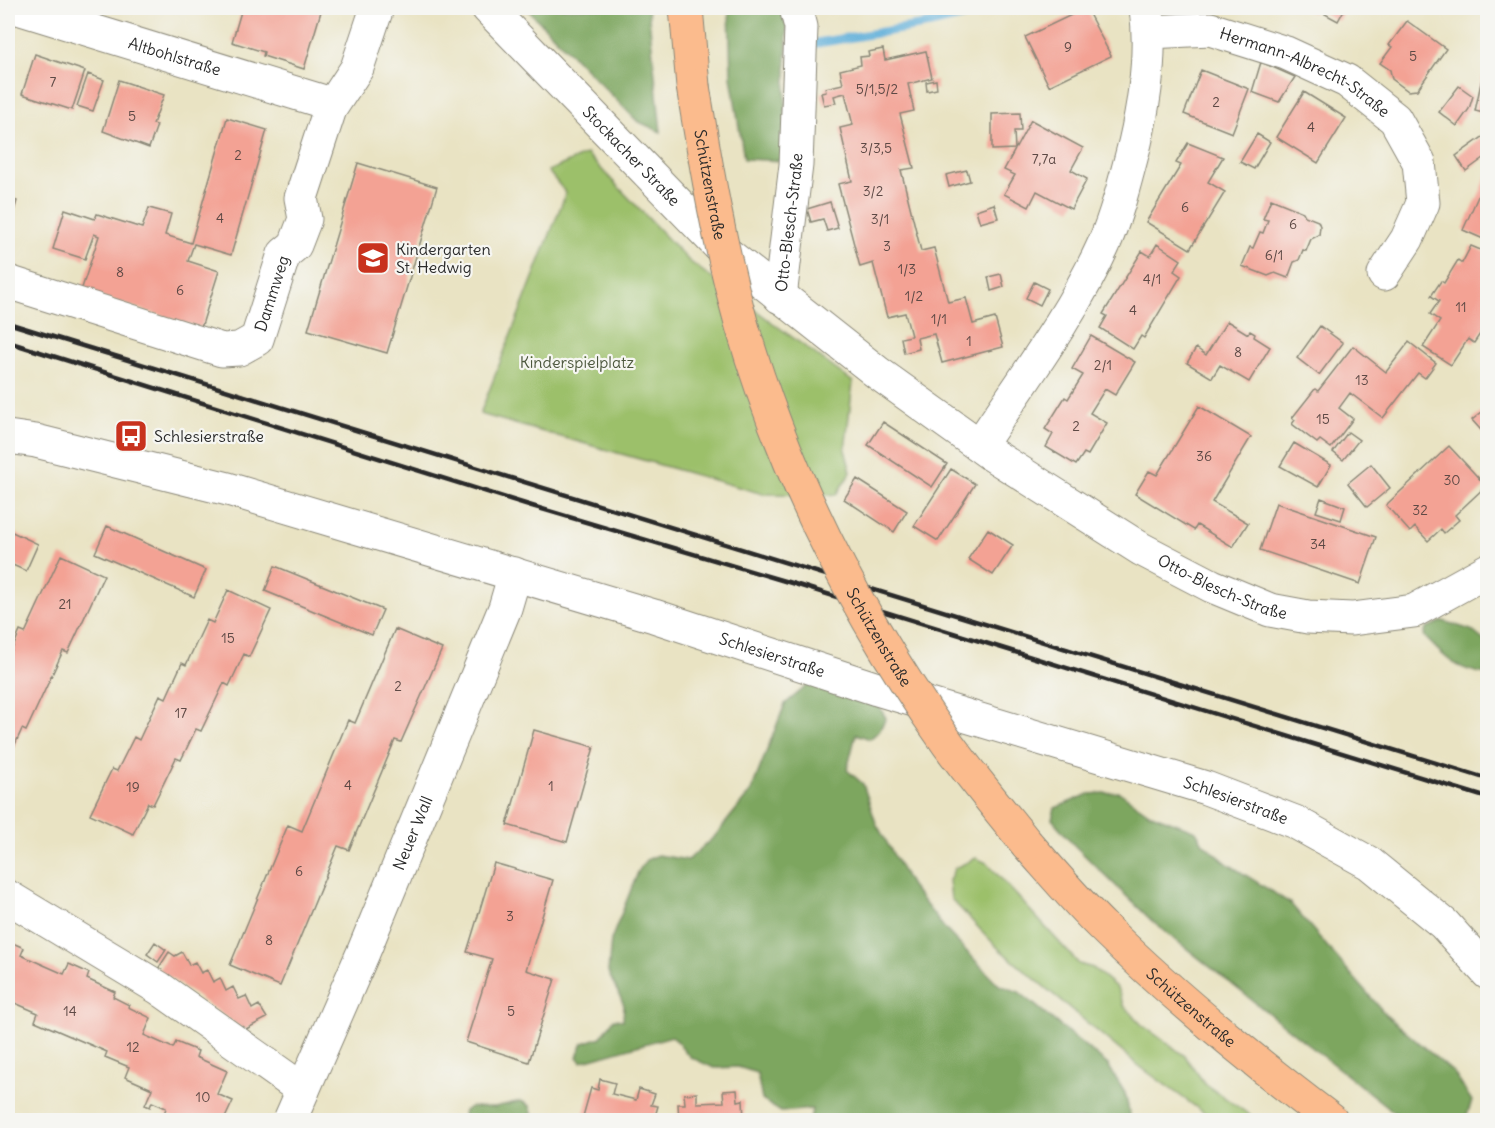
<svg xmlns="http://www.w3.org/2000/svg" width="1495" height="1128" font-family="Delius,sans-serif">
  <style>
    .green { fill: #9cc06b; stroke: #64764b; stroke-width: 1.5 }
    .forest { fill: #7da65f; stroke: #546845; stroke-width: 1.5 }
    .lines { fill: none; stroke-linecap: round; stroke-linejoin: round }
    .stream { stroke: #5eafd9; stroke-width: 9 }
    .building { fill: #f3a294 }
    .minor-casing { stroke: #8a8777; stroke-width: 35 }
    .major-casing { stroke: #8a8777; stroke-width: 35 }
    .minor { stroke: #fff; stroke-width: 33 }
    .major { stroke: #fbbb8d; stroke-width: 33 }
    .rail { stroke: #2b2b2b; stroke-width: 4.5 }
    .major-bridge-casing { stroke: #8a8777; stroke-width: 35; stroke-linecap: butt }
    .major-bridge { stroke: #fbbb8d; stroke-width: 33 }
    .labels { text-anchor: middle; stroke-width: 4.5; stroke-linejoin: round; paint-order: stroke }
    .number-label { font-size: 14px; fill: #5d4945 }
    .street-label { font-size: 16px; fill: #2b2b2b; stroke: #f6f6f2 }
    .poi-label { font-size: 16px; fill: #2b2b2b; stroke: #f6f6f2; text-anchor: start }
    .park-label { font-size: 16px; fill: #4d583e; stroke: #f6f6f2 }
  </style>
  <rect width="100%" height="100%" fill="#f6f6f2"/>
  <filter id="ink" filterUnits="userSpaceOnUse"><feTurbulence type="fractalNoise" baseFrequency=".0167" numOctaves="2"/><feDisplacementMap in="SourceGraphic" scale="12" xChannelSelector="R" yChannelSelector="G"/><feConvolveMatrix kernelMatrix="1 2 1 2 8 2 1 2 1" color-interpolation-filters="sRGB"/></filter>
  <filter id="wash" filterUnits="userSpaceOnUse"><feTurbulence type="fractalNoise" baseFrequency=".008" numOctaves="4" result="noise"/><feDisplacementMap in="SourceGraphic" scale="24" xChannelSelector="R" yChannelSelector="G"/><feGaussianBlur stdDeviation="1.35" result="paint"/><feColorMatrix in="noise" values="0 0 0 0 0 0 0 0 0 0 0 0 0 0 0 0 0 1.4 0 .05"/><feComposite in="paint" operator="in"/></filter>
  <g filter="url(#wash)">
    <rect width="100%" height="100%" fill="#e9e3c3"/>
    <path class="green" d="M587 154 689 261 853 382 845 450 851 472 836 495 763 494 480 414 566 193 548 171Z
      M976 858 987 863 1079 964 1093 968 1117 988 1124 1006 1142 1025 1185 1056 1205 1084 1257 1120H1214L1139 1066 999 949 951 899 949 880 955 868Z"/>
    <path class="forest" d="M526 8H648L661 132 637 121Z
      M729 8H780L787 27 784 161 744 159 731 76Z
      M1443 621 1471 630 1487 643V674C1456 670 1445 658 1424 636L1426 628Z
      M809 684 870 691 886 718 879 731 870 739 856 734 847 770 863 784 876 823 911 886 945 929 999 985 1019 992 1108 1065 1125 1093 1131 1120H810L812 1109 781 1112 762 1100 757 1073 738 1067 714 1068 690 1057 672 1036 581 1062 577 1057 583 1043 601 1037 614 1019 623 1020 624 1005 608 972 611 940 638 872 646 860 658 855 688 860 715 836 751 791 785 704Z
      M1119 792 1149 813 1196 831 1203 843 1228 864 1290 903 1387 1016 1454 1073 1472 1101 1465 1120H1404L1153 922 1075 846 1052 819 1055 808 1089 794Z
      M521 1101 530 1106 534 1120H462L464 1111 470 1107H495Z"/>
    <g class="lines">
      <path class="stream" d="M811 44 930 24 997 8"/>
    </g>
    <g id="blocks">
      <path class="building" d="M242 8 249 9V8H322L304 69 263 56 264 52 232 42Z
        M1086 8 1111 56 1049 86 1025 37Z
        M1302 8H1345L1338 21 1318 10 1312 13Z
        M1407 21 1446 49 1417 90 1408 91 1392 79 1390 70 1380 63 1392 47 1389 45Z
        M883 49 885 60 926 51 932 78 908 84 914 111 900 114 914 168 901 170 921 251 934 248 948 302 966 298 973 324 995 318 1003 347 942 363 934 334 917 338 919 349 904 353 901 338 911 336 905 313 887 317 873 263 860 267 838 184 852 181 840 128 853 125 845 93 834 96 836 103 824 105 821 93 826 92 825 88 843 84 840 70 861 65 860 57 869 56 868 52Z
        M35 54 85 71 72 110 22 94Z
        M1261 62 1295 77 1279 102 1252 92Z
        M1201 70 1249 89 1232 133 1184 114Z
        M1488 71V114L1475 111 1482 78Z
        M88 74 104 80 93 111 77 106Z
        M119 80 164 95 153 124 157 125 149 148 103 131Z
        M936 80 937 89 927 91 926 82Z
        M1459 86 1473 96 1469 109 1457 126 1439 112Z
        M1304 92 1346 118 1318 163 1276 137Z
        M1020 113 1021 131H1014L1015 149 992 150V114Z
        M227 118 267 130 231 255 194 244 188 261 219 271 201 328 81 291 99 236 94 234 85 259 53 249 65 209 95 219 97 214 142 228 149 208 171 214 165 235 191 243Z
        M1031 120 1083 148 1071 170 1087 179 1071 209 1037 191 1029 207 1004 194 1015 175 1004 170Z
        M1257 134 1270 142 1254 169 1240 162Z
        M1487 134 1488 155 1466 171 1456 156Z
        M1188 143 1223 157 1208 182 1225 192 1190 249 1146 222 1181 165 1176 163Z
        M358 163 437 187 387 353 308 330Z
        M967 170 970 181 949 187 946 175Z
        M1488 174V241L1463 230Z
        M8 198 17 201 14 211 8 209Z
        M1271 199 1303 212 1305 216 1318 221 1320 226 1319 235 1311 239 1306 251 1303 250 1299 260 1294 262 1288 278 1275 273 1268 276 1242 266 1250 247 1253 248 1260 232 1263 233 1268 220 1263 219Z
        M830 202 838 228 827 231 823 219 811 222 807 209Z
        M994 204 998 218 980 223 976 210Z
        M1157 244 1181 260 1174 271 1181 276 1144 338 1141 336 1133 349 1100 328 1107 316 1103 314 1142 251 1150 256Z
        M1471 246 1488 253V322L1474 343 1468 339 1451 365 1423 347 1440 321 1430 314 1439 301 1431 296 1441 281 1444 283 1458 260 1462 263Z
        M1001 274 1004 287 991 291 988 277Z
        M1034 282 1048 289 1040 305 1026 298Z
        M1227 321 1248 334 1250 331 1255 334 1254 337 1270 347 1249 382 1220 365 1212 378 1187 363 1196 348 1206 355Z
        M1320 326 1343 343 1319 375 1297 358Z
        M1091 336 1135 362 1115 395 1105 389 1090 413 1107 423 1088 455 1084 453 1076 465 1046 447 1053 434 1045 429 1065 397 1068 399 1083 375 1072 369Z
        M1409 342 1436 363 1425 378 1418 373 1383 418 1350 393 1339 408 1353 419 1331 448 1320 440 1317 443 1292 424 1295 420 1292 418 1315 389 1318 391 1353 346 1386 372Z
        M1199 406 1251 437 1212 502 1248 523 1233 547 1197 525 1194 530 1135 494 1149 471 1157 475Z
        M1488 407V438L1472 420Z
        M883 422 947 464 932 487 868 445Z
        M1348 432 1359 440 1343 460 1333 452Z
        M1294 443 1331 465 1318 487 1280 466Z
        M1449 446 1486 486 1455 515 1459 520 1444 533 1441 529 1428 541 1415 527 1410 532 1386 505Z
        M1371 464 1390 488 1367 507 1348 483Z
        M951 469 975 484 938 541 914 526Z
        M857 479 907 511 894 532 844 499Z
        M1321 498 1345 507 1341 520 1316 512Z
        M1276 503 1376 537 1360 584 1260 550Z
        M107 526 206 570 194 597 95 553Z
        M988 529 1013 545 993 575 968 559Z
        M8 530 38 544 26 571 8 563Z
        M61 555 104 575 68 653 63 651 26 731 22 729 8 760V659L20 631 25 633Z
        M275 566 383 610 372 635 265 591Z
        M228 590 271 610 249 657 244 654 229 686 224 683 201 731 196 729 181 760 176 758 153 805 148 803 133 834 90 814 112 769 117 771 134 737 139 740 160 695 166 698 182 663 186 665 207 620 213 623Z
        M395 629 442 649 401 742 395 740 349 850 338 846 280 986 230 965 288 825 302 831 348 720 355 723Z
        M534 730 594 747 567 842 507 825Z
        M494 863 553 880 526 970 555 979 529 1062 466 1042 492 959 467 952Z
        M8 941 24 948 21 955 64 974 69 964 89 973 87 979 115 992 113 997 129 1005 128 1007 151 1018 144 1035 173 1048 176 1042 198 1051 196 1057 227 1071 217 1094 233 1101 224 1120H179L164 1114 166 1108 152 1102 150 1107 145 1105 152 1089 125 1077 129 1067 105 1057 107 1052 35 1021 38 1013 8 1000Z
        M155 942 166 950 158 962 147 954Z
        M169 952 175 956 182 952 189 965 195 962 201 973 207 970 213 982 220 978 226 991 233 987 239 999 246 996 252 1009 259 1005 267 1018 244 1030 158 969Z
        M600 1079 615 1083 612 1094 636 1100 639 1089 655 1094 651 1105 658 1106 654 1120H582L591 1088 598 1090Z
        M737 1090 738 1101 743 1100 744 1120H679L678 1104H685L684 1094 697 1093V1103L724 1102 723 1091Z"/>
    </g>
  </g>
  <g filter="url(#ink)">
    <use href="#blocks" fill-opacity="0" stroke="#8a8777" stroke-width="1.5"/>
    <g class="lines">
      <defs>
        <g id="minor">
          <path id="s1" d="M18 8 331 104"/>
          <path id="s2" d="M488 8 726 253 878 373 991 454 1141 549 1212 586 1270 610 1308 617 1352 619 1414 611 1488 570"/>
          <path id="s3" d="M1149 32 1210 29 1286 53 1347 81 1395 119 1419 162 1423 203 1407 239 1384 274"/>
          <path id="s4" d="M8 282 222 350 239 349 257 339 284 254 295 245 305 219 301 198 330 109 357 68 377 8"/>
          <path id="s5" d="M780 297 796 165 801 27 796 8"/>
          <path id="s6" d="M8 437 36 441 228 489 654 616 877 689 1206 788 1295 822 1369 863 1444 924 1488 973"/>
          <path d="M980 445C1023 380 1072 315 1104 244 1118 211 1126 177 1135 143 1145 100 1152 52 1146 8"/>
          <path d="M8 897 159 988 303 1090"/>
          <path id="s7" d="M290 1120 363 953 505 608 515 574"/>
        </g>
        <g id="major">
          <path d="M686 8 693 86"/>
          <path id="s8" d="M1027 844C1052 872 1077 902 1104 928 1175 998 1252 1060 1331 1120"/>
        </g>
      </defs>
      <use href="#minor" class="minor-casing"/>
      <use href="#major" class="major-casing"/>
      <use href="#minor" class="minor"/>
      <use href="#major" class="major"/>
      <path class="rail" d="M8 323 1488 779
        M8 342 532 506 798 585 1488 798"/>
      <defs>
        <g id="major-bridge">
          <path id="s9" d="M693 86C706 167 720 248 742 326 786 477 858 617 948 744 973 778 1000 811 1027 844"/>
        </g>
      </defs>
      <use href="#major-bridge" class="major-bridge-casing"/>
      <use href="#major-bridge" class="major-bridge"/>
    </g>
  </g>
  <defs>
    <symbol id="school-square" viewBox="-11 -11 22 22"><rect x="-9" y="-9" width="18" height="18" rx="4" fill="#c8321e" stroke="#f6f6f2"/><path d="M0-5L7-2L0 1L-7-2ZM-4 1L0 2.5L4 1V4Q0 6-4 4Z" fill="#fff"/></symbol>
    <symbol id="bus-square" viewBox="-11 -11 22 22"><rect x="-9" y="-9" width="18" height="18" rx="4" fill="#c8321e" stroke="#f6f6f2"/><path d="M-5-6H5V4H4V6H2V4H-2V6H-4V4H-5ZM-3.5-4V0h7V-4ZM-3.5 1.2v1.5H-2V1.2ZM2 1.2v1.5H3.5V1.2Z" fill="#fff"/></symbol>
  </defs>
  <g fill-rule="evenodd">
    <use href="#school-square" x="354" y="239" width="38" height="38"/>
    <use href="#bus-square" x="112" y="417" width="38" height="38"/>
  </g>
  <g class="labels">
    <g class="number-label">
      <text x="1068" y="52">9</text>
      <text x="1413" y="61">5</text>
      <text x="53" y="87">7</text>
      <text x="877" y="94">5/1,5/2</text>
      <text x="1216" y="107">2</text>
      <text x="132" y="121">5</text>
      <text x="1311" y="132">4</text>
      <text x="876" y="153">3/3,5</text>
      <text x="238" y="160">2</text>
      <text x="1044" y="164">7,7a</text>
      <text x="873" y="196">3/2</text>
      <text x="1185" y="212">6</text>
      <text x="220" y="223">4</text>
      <text x="880" y="224">3/1</text>
      <text x="1293" y="229">6</text>
      <text x="887" y="251">3</text>
      <text x="1274" y="260">6/1</text>
      <text x="907" y="274">1/3</text>
      <text x="120" y="277">8</text>
      <text x="1152" y="284">4/1</text>
      <text x="180" y="295">6</text>
      <text x="914" y="301">1/2</text>
      <text x="1461" y="312">11</text>
      <text x="1133" y="315">4</text>
      <text x="939" y="324">1/1</text>
      <text x="969" y="346">1</text>
      <text x="1238" y="357">8</text>
      <text x="1103" y="370">2/1</text>
      <text x="1362" y="385">13</text>
      <text x="1323" y="424">15</text>
      <text x="1076" y="431">2</text>
      <text x="1204" y="461">36</text>
      <text x="1452" y="485">30</text>
      <text x="1420" y="515">32</text>
      <text x="1318" y="549">34</text>
      <text x="65" y="609">21</text>
      <text x="228" y="643">15</text>
      <text x="398" y="691">2</text>
      <text x="181" y="718">17</text>
      <text x="348" y="790">4</text>
      <text x="551" y="791">1</text>
      <text x="133" y="792">19</text>
      <text x="299" y="876">6</text>
      <text x="510" y="921">3</text>
      <text x="269" y="945">8</text>
      <text x="70" y="1016">14</text>
      <text x="511" y="1016">5</text>
      <text x="133" y="1052">12</text>
      <text x="203" y="1102">10</text>
    </g>
    <g class="street-label">
      <text dy="6" stroke="none"><textPath href="#s1" startOffset="164">Altbohlstraße</textPath></text>
      <text dy="6" stroke="none"><textPath href="#s3" startOffset="166">Hermann-Albrecht-Straße</textPath></text>
      <text dy="6" stroke="none"><textPath href="#s2" startOffset="206">Stockacher Straße</textPath></text>
      <text dy="6" stroke="none"><textPath href="#s9" startOffset="100">Schützenstraße</textPath></text>
      <text dy="6" stroke="none"><textPath href="#s5" startOffset="75">Otto-Blesch-Straße</textPath></text>
      <text dy="6" stroke="none"><textPath href="#s4" startOffset="310">Dammweg</textPath></text>
      <text dy="6" stroke="none"><textPath href="#s2" startOffset="942">Otto-Blesch-Straße</textPath></text>
      <text dy="6" stroke="none"><textPath href="#s9" startOffset="586">Schützenstraße</textPath></text>
      <text dy="6" stroke="none"><textPath href="#s6" startOffset="795">Schlesierstraße</textPath></text>
      <text dy="6" stroke="none"><textPath href="#s6" startOffset="1281">Schlesierstraße</textPath></text>
      <text dy="6" stroke="none"><textPath href="#s7" startOffset="312">Neuer Wall</textPath></text>
      <text dy="6" stroke="none"><textPath href="#s8" startOffset="232">Schützenstraße</textPath></text>
    </g>
    <g class="poi-label">
      <text x="396" y="255">Kindergarten<tspan x="396" dy="18">St. Hedwig</tspan></text>
      <text x="154" y="442">Schlesierstraße</text>
    </g>
    <g class="park-label">
      <text x="577" y="368">Kinderspielplatz</text>
    </g>
  </g>
  <rect width="1495" height="1128" fill="none" stroke="#f6f6f2" stroke-width="30"/>
</svg>
